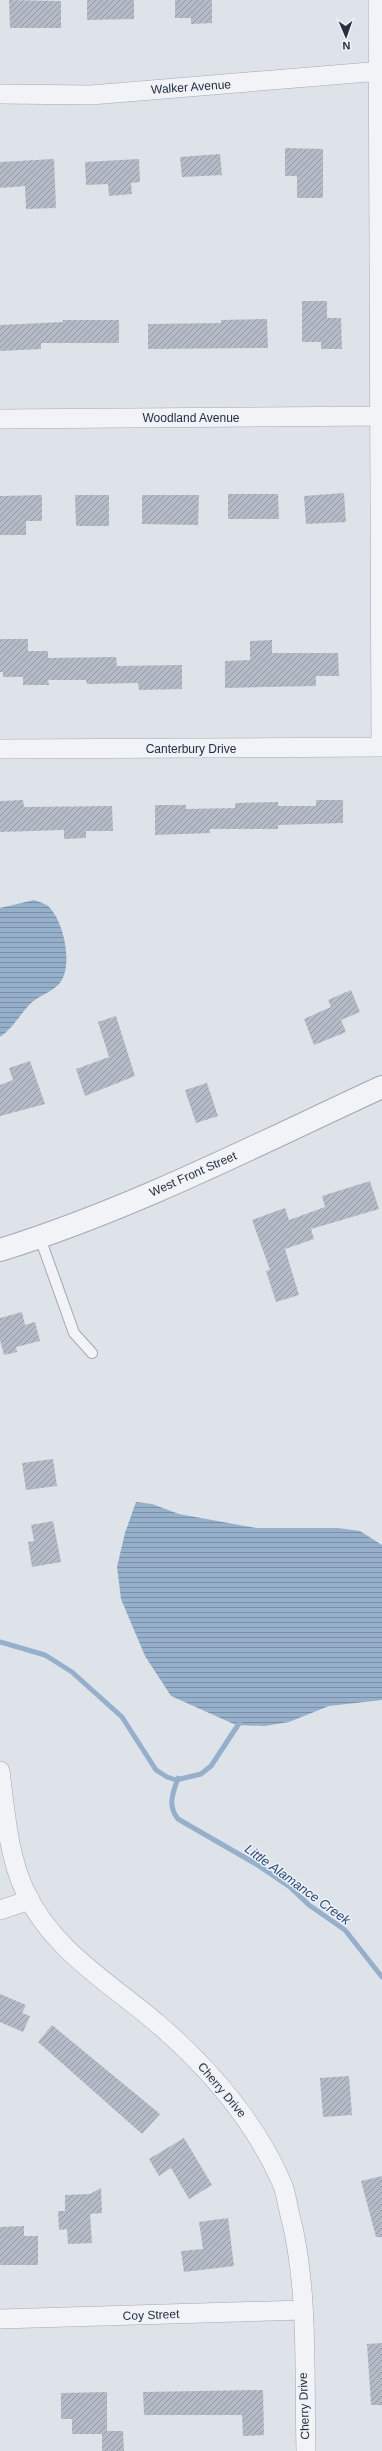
<svg xmlns="http://www.w3.org/2000/svg" width="382" height="2451" font-family="Helvetica,sans-serif">
  <style>
    .water { fill: url(#water-rules) }
    .lines { fill: none; stroke-linecap: round; stroke-linejoin: round }
    .stream { stroke: #96b0cc; stroke-width: 5 }
    .building { fill: url(#building-hatch) }
    .service-casing { stroke: #a3a9b3; stroke-width: 12 }
    .minor-casing { stroke: #a3a9b3; stroke-width: 20 }
    .tertiary-casing { stroke: #a3a9b3; stroke-width: 24 }
    .service { stroke: #f1f3f7; stroke-width: 10 }
    .minor { stroke: #f1f3f7; stroke-width: 19 }
    .tertiary { stroke: #f1f3f7; stroke-width: 22 }
    .labels { text-anchor: middle; stroke-width: 3; stroke-linejoin: round; paint-order: stroke }
    .street-label { font-size: 12px; fill: #263041; stroke: #eef1f6 }
    .water-label { font-size: 13px; font-style: italic; fill: #2d4e78; stroke: #eef1f6 }
  </style>
  <defs>
    <pattern id="water-rules" width="6" height="5" patternUnits="userSpaceOnUse"><rect width="6" height="5" fill="#96b0cc"/><path d="M0 2.5h6" fill="none" stroke="#7a90a7"/></pattern>
    <pattern id="building-hatch" width="6" height="6" patternUnits="userSpaceOnUse"><rect width="6" height="6" fill="#b5bbc6"/><path d="M-1 1l2-2M0 6l6-6M5 7l2-2" fill="none" stroke="#9398a2"/></pattern>
  </defs>
  <rect width="100%" height="100%" fill="#dee2e9"/>
  <path class="water" d="M34 900C39 902 47 904 50 908 64 923 74 967 59 984 51 993 37 996 29 1005 19 1016 12 1029 0 1037V908Z
    M136 1502 152 1504 179 1514 256 1528H338L360 1531 382 1545V1700L329 1706 289 1722 265 1726 236 1725 171 1696 145 1656 121 1599 117 1567 125 1533Z"/>
  <g class="lines">
    <path class="stream" d="M0 1642 45 1655 72 1672 122 1717 156 1770 167 1777 176 1780 201 1774 211 1766 240 1722
      M178 1778C173 1793 167 1805 178 1819L256 1864 290 1887 309 1905 345 1930 382 1977"/>
  </g>
  <path class="building" d="M9 0 61 1V28H10Z
    M87 0H134V19L87 20Z
    M175 0H212V23L191 24V18H175Z
    M285 148 323 149V198H297V176H285Z
    M220 154 222 175 182 177 180 157Z
    M54 159 56 208 26 209 25 186 0 188V162Z
    M139 159 140 182 131 183 132 194 109 196 108 184 86 185 85 162Z
    M302 301H327V318H341L342 349H321V342H302Z
    M267 319 268 348 148 349V324L221 323V320Z
    M63 320H119V343H41V349L0 351V325L63 322Z
    M344 493 346 522 306 524 304 496Z
    M228 494H278L279 519H228Z
    M42 495V521H26V535H0V496Z
    M75 495H109V526H76Z
    M142 495H199L198 525 142 524Z
    M0 639H28V651H48V658L116 657 117 666 182 665V689L139 690 138 683 87 684 86 680H48L49 685H23V677H3V672H0Z
    M272 640V653H338L339 676H316V686L225 688V661L250 660V641Z
    M23 800 24 807 112 806 113 831H86V838L64 839V830L0 832V801Z
    M316 800H343V823L278 825V829H210V833L155 835V805H186V809L235 808V803L278 802V806H316Z
    M351 990 360 1012 341 1020 346 1032 314 1045 304 1019 331 1007 328 1000Z
    M116 1016 135 1076 85 1096 76 1069 109 1057 98 1022Z
    M30 1061 45 1104 0 1116V1085L13 1080 9 1068Z
    M207 1083 218 1116 196 1123 185 1090Z
    M370 1181 379 1209 311 1229 314 1239 285 1249 299 1295 276 1302 266 1271 270 1270 252 1220 285 1208 289 1220 325 1207 322 1196Z
    M22 1312 25 1325 35 1322 40 1341 16 1347 17 1352 4 1355 0 1340V1318Z
    M53 1459 57 1486 26 1490 22 1463Z
    M53 1521 61 1562 32 1567 28 1542 34 1541 31 1525Z
    M0 1994 26 2005 22 2013 30 2016 23 2032 0 2022Z
    M52 2025 160 2114 142 2134 38 2042Z
    M349 2076 352 2115 323 2117 320 2078Z
    M184 2138 212 2185 189 2199 171 2168 159 2176 149 2159Z
    M382 2176V2237H376L361 2181Z
    M101 2188 102 2213 90 2214 92 2243 68 2244 67 2229 59 2230 58 2211H65V2195L90 2194Z
    M228 2218 234 2266 184 2272 181 2251 203 2249 199 2222Z
    M24 2226V2236H38V2265H0V2227Z
    M382 2343V2405H371L367 2344Z
    M263 2390 264 2435 243 2436 242 2415H144L143 2392Z
    M107 2392V2431H123L124 2451H102V2434H72V2419H61V2393Z"/>
  <g class="lines">
    <defs>
      <path id="service" d="M40 1238 74 1333 92 1353"/>
      <path id="minor" d="M378 0 381 747
        M0 94 91 95 382 71
        M0 419 382 416
        M0 749 382 747
        M0 1771C5 1810 8 1855 25 1891 52 1950 110 1983 158 2024 209 2068 253 2118 281 2181 286 2191 287 2204 290 2215 309 2287 304 2376 306 2451
        M0 1910 30 1900
        M0 2319 302 2310"/>
      <path id="tertiary" d="M0 1250C132 1209 256 1145 382 1087"/>
    </defs>
    <use href="#service" class="service-casing"/>
    <use href="#minor" class="minor-casing"/>
    <use href="#tertiary" class="tertiary-casing"/>
    <use href="#service" class="service"/>
    <use href="#minor" class="minor"/>
    <use href="#tertiary" class="tertiary"/>
  </g>
  <g class="labels">
    <g class="street-label">
      <text transform="translate(191 87) rotate(-4)" y="4">Walker Avenue</text>
      <text x="191" y="422">Woodland Avenue</text>
      <text x="191" y="753">Canterbury Drive</text>
      <text transform="translate(193 1174) rotate(-24)" y="4">West Front Street</text>
      <text transform="translate(222 2090) rotate(50)" y="4">Cherry Drive</text>
      <text transform="translate(151 2315) rotate(-2)" y="4">Coy Street</text>
      <text transform="translate(304 2406) rotate(-92)" y="4">Cherry Drive</text>
    </g>
    <g class="water-label">
      <text transform="translate(298 1884) rotate(36)" y="5">Little Alamance Creek</text>
    </g>
  </g>
  <g transform="translate(346 36) rotate(178)" stroke="#eef1f6" stroke-width="3" paint-order="stroke">
  <path d="M0-3L7 15L0 10L-7 15Z" fill="#263041"/>
  <text y="-6" font-size="11" font-weight="bold" text-anchor="middle" fill="#263041">N</text>
  </g>
</svg>
